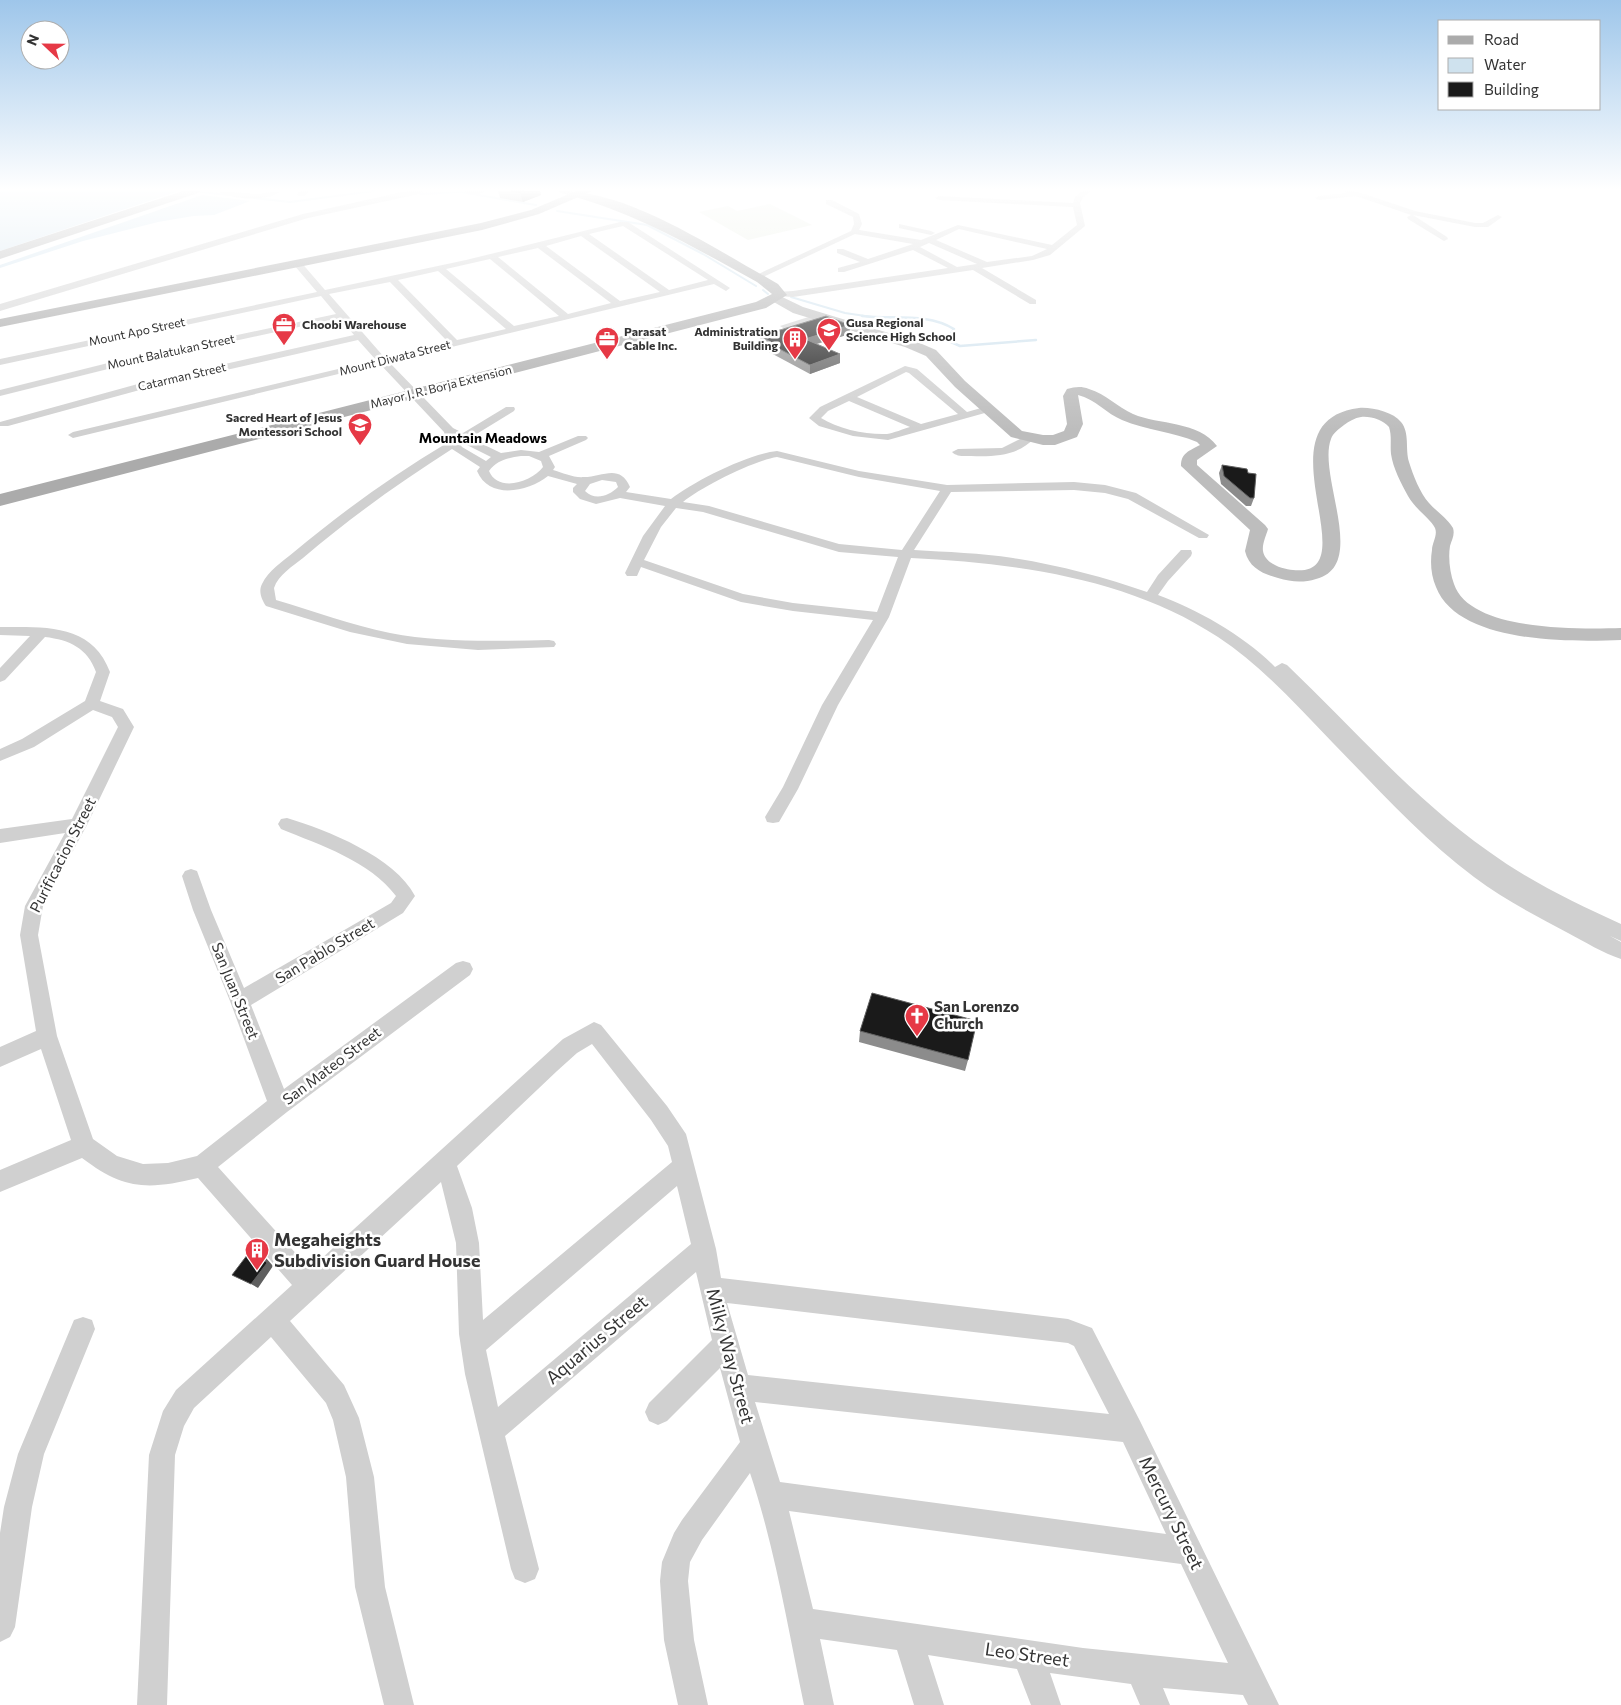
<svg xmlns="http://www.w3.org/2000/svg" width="1621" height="1705" font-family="Commissioner,sans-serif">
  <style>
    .green { fill: #e6ecdf }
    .water { fill: #cfe2ee }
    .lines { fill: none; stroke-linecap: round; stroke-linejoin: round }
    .stream-far1 { stroke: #cfe2ee; stroke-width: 2 }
    .stream { stroke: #cfe2ee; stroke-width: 2.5 }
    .minor { fill: #d0d0d0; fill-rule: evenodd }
    .tertiary { fill: #d0d0d0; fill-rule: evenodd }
    .secondary { fill: #bdbdbd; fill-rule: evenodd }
    .primary { fill: #ababab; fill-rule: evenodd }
    .trunk { fill: #a2a2a2; fill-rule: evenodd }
    .wall { fill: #8c8c8c }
    .shaded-wall { fill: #5f5f5f }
    .building { fill: #1a1a1a; stroke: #5f5f5f }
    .labels { text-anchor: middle; stroke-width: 5; stroke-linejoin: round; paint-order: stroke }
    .far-poi-label { font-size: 12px; font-weight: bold; fill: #333; stroke: #fff; text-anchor: start }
    .far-street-label { font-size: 12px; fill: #333; stroke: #fff }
    .far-neighbourhood-label { font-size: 14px; font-weight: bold; fill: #000; stroke: #fff }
    .street-label { font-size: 15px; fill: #333; stroke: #fff }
    .poi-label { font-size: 15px; font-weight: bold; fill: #333; stroke: #fff; text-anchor: start }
    .near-poi-label { font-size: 18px; font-weight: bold; fill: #333; stroke: #fff; text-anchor: start }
    .near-street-label { font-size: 18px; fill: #333; stroke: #fff }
  </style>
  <rect width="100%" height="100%" fill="#fff"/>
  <path class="green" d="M770 204 812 225 748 240 699 212 728 206 737 211Z"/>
  <path class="water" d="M0 191H179L0 251Z
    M202 195 250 201 214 215 193 216 158 222 83 241 0 268V265Z"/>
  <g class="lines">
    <path class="stream-far1" d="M201 192 229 195
      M420 194 461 192 536 205
      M254 198 290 202 374 191
      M557 211 647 225 703 254 756 286
      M763 290 768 294
      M791 297 845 313 872 317"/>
    <path class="stream" d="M862 316C892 320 927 312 954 329L950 335 951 342 960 346 1036 340"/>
    <path class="minor" d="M218 191 257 194 281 191C268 202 232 200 218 191Z
      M301 191H310L304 196H298L297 194Z
      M464 191H486C481 195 469 195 464 191Z
      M1082 191H1091L1083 197 1080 203 1085 226 1050 255 1033 260 982 268 1036 300V304H1030L973 270 793 297 777 296V292L793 291 948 268 913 250 844 272H838V268L860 262 837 253V249H843L868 259 913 244 855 234 759 279 752 277 851 231 854 224 853 217 826 204V200H832L859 214 862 224 859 230 921 240 958 225 1052 245 1077 225 1073 207 939 200 935 198 939 196 1073 203 1075 197ZM959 229 1047 249 1032 256 987 262 936 240ZM929 243 977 264 957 267 920 247Z
      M1344 191H1355L1415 211 1475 223H1483L1498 215 1502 217 1488 227H1475L1413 215 1447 237 1448 239 1444 241 1408 219 1407 217 1411 215 1356 196 1319 200 1315 198 1319 196 1346 193Z
      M620 222H628L730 288 726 291 714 284 389 362 453 428 463 433 506 407H514L515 409 514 411 470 438 501 453 521 450 539 452 578 436H586L588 438 586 440 549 456 555 467 553 470C563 473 574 478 584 477 602 477 620 463 630 487L626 492 671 499C694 481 748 454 777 451L859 471 947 485 1074 482 1105 485 1136 493 1209 535 1207 538H1199L1128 499 1105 493 1074 490 951 492 914 550C947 552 981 553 1013 558 1058 565 1104 577 1147 592L1158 575 1181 550H1191L1192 553 1191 556 1168 581 1158 595C1197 609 1246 637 1275 667L1282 663 1287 665C1353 728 1413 798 1488 851 1529 881 1575 903 1621 924V941L1610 936 1621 942V959C1603 953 1585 942 1568 933 1536 916 1503 899 1474 877 1422 838 1378 789 1333 743 1296 705 1262 666 1218 637 1129 578 1015 563 911 558L889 617 838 705 798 789 779 822 773 823 767 822 765 817 783 787 822 705 873 620 793 611 741 602 641 567 637 576H627L625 573 643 536 665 506 620 498 596 504 580 499 573 492V488L577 484 548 476C528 492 489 500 477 471L480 467 452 449C400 482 350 518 303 558 293 566 278 575 274 588L276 600C314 611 351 625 390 633 442 643 496 641 549 640L554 641 556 644 554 647 478 650 407 644 350 632 266 606C262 600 258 592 262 584 268 571 283 561 294 552 342 512 393 475 447 443L444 432 380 364 73 438 68 435 73 432 376 360 358 340 147 388 8 426H0V422L145 382 354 335 340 318 120 366 0 396V390L120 360 336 314 321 296 0 365V359L317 292 294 265V261H300L325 290 466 260ZM623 226 708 280 669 290 589 234ZM581 236 660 292 620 301 546 246ZM538 248 611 303 568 314 498 257ZM490 259 559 316 514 326 446 269ZM438 271 506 329 457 340 398 280ZM390 282 448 342 384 357 329 294ZM463 443 491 457 486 461 462 447 460 444ZM521 456H529L541 461 543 467C532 482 498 493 489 471 497 460 508 458 521 456ZM777 457 859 477 940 491 902 550 839 544 709 506 683 502C701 487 755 460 777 457ZM602 480 616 482 618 487C609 496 595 501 585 491L590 484ZM676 508 703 512 839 552 898 557 877 612 793 603 743 594 644 560 661 527Z
      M899 224 931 231 935 233 931 235 899 228Z
      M818 314 821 315V319L785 329 780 326Z
      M905 366 917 369 967 412 988 406 993 409 992 411 888 440 853 436 819 426 809 418 820 407ZM906 372 909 373 958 414 921 424 857 397ZM849 401 910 427C903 429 894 433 887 434 867 435 838 429 821 418L828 411Z
      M1028 435 1034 438C1019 456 993 457 971 456 964 456 957 457 952 452L958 449 1002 448Z
      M0 627C44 627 92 623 110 672L100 701 123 709 134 727 87 825 43 906 38 935 57 1036 93 1139 117 1156 143 1164 168 1163 197 1156 267 1101 230 1001 193 910 182 876 185 871 191 869 197 871 211 910 244 988 391 903 396 896C370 861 320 845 281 829L278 824 281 819 287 818C327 830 395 857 415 896L403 913 251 1005 284 1089 456 963 463 961 470 963 473 969 470 975 287 1112 218 1167 310 1269 563 1039 594 1022 601 1025 667 1106 686 1134 716 1249 721 1278 1068 1319 1092 1328 1140 1421 1279 1705H1248L1243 1695 1163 1688 1170 1705H1140L1131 1684 1050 1673 1061 1705H1031L1017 1669 928 1655 944 1705H914L897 1650 820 1639 834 1705H804C788 1628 775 1548 750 1473L702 1540 690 1562 688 1581 694 1640 708 1705H678L664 1640 660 1581 662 1562 674 1533 682 1520 740 1442 720 1368 667 1421 658 1425 649 1421 645 1412 649 1403 712 1340 696 1272 505 1436 539 1569 535 1579 525 1583 515 1579 511 1569 465 1374 459 1334 456 1243 441 1182 290 1321 344 1385 359 1418 374 1477 385 1587 414 1705H384L355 1587 346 1477 333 1420 326 1403 271 1337 194 1408 184 1426 175 1455 167 1705H137L149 1455 163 1411 176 1390 292 1285 198 1178C148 1190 124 1190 82 1158L0 1192V1170L71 1140 41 1049 0 1067V1047L36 1031 20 935 25 906 65 833 0 843V829L72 819 118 727 112 717 93 710 34 747 0 761V749L22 739 85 701 96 672C87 648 70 640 45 637L5 680 0 682V668L30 636 0 635ZM592 1044 651 1120 668 1146 672 1162 483 1320 479 1243 472 1208 457 1166 557 1071 577 1053ZM677 1186 691 1244 498 1407 486 1350ZM727 1303 1068 1343 1074 1346 1109 1414 748 1375ZM755 1402 1123 1442 1166 1534 780 1482ZM789 1511 1181 1564 1228 1663 1083 1648 813 1609Z
      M83 1317 92 1320 95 1329 44 1454 32 1507 15 1627 10 1637 0 1642V1533L4 1507 18 1454 74 1320Z"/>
    <path class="tertiary" d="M407 191H424L419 194 308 218 0 311V304L303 214Z"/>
    <path class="secondary" d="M776 294 803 307 915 341 936 350 965 381 1022 431 1043 435H1053L1064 431 1067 424 1063 396 1067 389C1075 387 1081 386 1089 389 1106 394 1117 407 1133 414 1159 425 1199 421 1217 446L1197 460V465L1265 525 1268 529C1266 536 1262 544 1263 551 1265 564 1283 569 1293 570 1372 578 1255 421 1359 408 1372 407 1393 412 1401 422 1410 433 1405 449 1409 462 1413 475 1420 493 1429 503 1437 512 1446 517 1453 528 1455 535 1452 539 1450 546 1448 558 1450 573 1454 584 1470 632 1580 629 1621 628V640C1571 642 1458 644 1436 587 1431 576 1430 562 1432 550 1432 543 1438 535 1435 528 1430 518 1415 509 1408 496 1401 483 1393 468 1391 454 1390 445 1392 436 1389 427 1383 420 1371 416 1361 417 1355 418 1349 421 1344 425 1339 429 1333 433 1331 439 1317 475 1369 566 1316 579 1303 583 1291 582 1278 578 1263 574 1249 568 1245 551L1250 530 1181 466C1181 453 1189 451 1200 445L1197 442C1173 432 1146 430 1122 420 1107 414 1095 399 1078 395L1083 424 1077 437 1055 445H1043L1011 437 955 387 926 356 905 347 793 313 772 301 770 298Z"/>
    <path class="primary" d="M183 191H200L198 193 0 259V251Z
      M559 191C627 190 708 245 766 277L778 284 787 295 766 308 0 506V494L756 302 772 294 757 282C691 246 635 212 561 193Z"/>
    <path class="trunk" d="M576 191H592L539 214 482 230 0 327V319L481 223 531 210Z"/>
  </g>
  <path class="wall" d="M498 191H540L541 195 523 202 500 198Z
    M850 334 817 344 840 354V363L810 374 769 352 768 349 761 344 760 336Z
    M1222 465 1254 498 1251 506H1246L1221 484 1219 473Z
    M860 1031 968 1060 965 1071 859 1042Z"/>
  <path class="shaded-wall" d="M524 191H540L541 195 523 202 520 193Z
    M850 325V334L805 347V339Z
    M840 354V363L810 374V365Z
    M259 1254 266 1258 273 1266 258 1288 251 1284Z"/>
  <path class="building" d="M511 191H524L520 193Z
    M826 316 850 325 805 339 840 354 810 365 768 343 771 342 760 336Z
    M1222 465 1247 469 1248 473 1256 474 1254 498H1250L1224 476Z
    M872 993 977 1021 968 1060 860 1031Z
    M251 1250 259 1254 267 1263 251 1284 232 1275Z"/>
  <linearGradient id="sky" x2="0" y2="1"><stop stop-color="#9ec6ea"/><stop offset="0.44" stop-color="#fff"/><stop offset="1" stop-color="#fff" stop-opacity="0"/></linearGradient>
  <rect width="1621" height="430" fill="url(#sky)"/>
  <defs>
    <symbol id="office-pin" viewBox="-11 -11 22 30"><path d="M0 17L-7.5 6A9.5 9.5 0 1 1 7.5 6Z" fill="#e63946" stroke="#fff"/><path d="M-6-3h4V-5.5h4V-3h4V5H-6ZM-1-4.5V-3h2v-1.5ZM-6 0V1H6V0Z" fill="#fff"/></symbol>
    <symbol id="school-pin" viewBox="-11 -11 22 30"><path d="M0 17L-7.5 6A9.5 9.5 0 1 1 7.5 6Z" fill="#e63946" stroke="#fff"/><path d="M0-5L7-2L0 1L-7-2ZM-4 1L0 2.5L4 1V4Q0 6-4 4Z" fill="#fff"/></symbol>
    <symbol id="building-pin" viewBox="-11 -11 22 30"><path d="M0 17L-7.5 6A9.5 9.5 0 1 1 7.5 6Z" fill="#e63946" stroke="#fff"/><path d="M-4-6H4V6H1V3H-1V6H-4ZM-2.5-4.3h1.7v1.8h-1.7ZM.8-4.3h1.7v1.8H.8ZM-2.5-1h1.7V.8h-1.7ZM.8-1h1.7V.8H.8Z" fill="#fff"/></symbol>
    <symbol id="church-pin" viewBox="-11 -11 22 30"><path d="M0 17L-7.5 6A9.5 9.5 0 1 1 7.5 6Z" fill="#e63946" stroke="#fff"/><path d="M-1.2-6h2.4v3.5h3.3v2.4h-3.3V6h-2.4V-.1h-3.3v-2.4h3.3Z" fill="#fff"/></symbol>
  </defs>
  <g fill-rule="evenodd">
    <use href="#office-pin" x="270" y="311" width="28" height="38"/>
    <use href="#school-pin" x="815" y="316" width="28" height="38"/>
    <use href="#office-pin" x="593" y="325" width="28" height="38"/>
    <use href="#building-pin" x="781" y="325" width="28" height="38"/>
    <use href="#school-pin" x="346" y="411" width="28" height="38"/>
    <use href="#church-pin" x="903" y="1002" width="28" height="38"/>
    <use href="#building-pin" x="243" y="1236" width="28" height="38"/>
  </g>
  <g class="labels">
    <g class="far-poi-label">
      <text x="846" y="327">Gusa Regional<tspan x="846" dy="14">Science High School</tspan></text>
      <text x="302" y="329">Choobi Warehouse</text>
      <text x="624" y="336">Parasat<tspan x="624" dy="14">Cable Inc.</tspan></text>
      <text x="778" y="336" text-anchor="end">Administration<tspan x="778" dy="14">Building</tspan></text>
      <text x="342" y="422" text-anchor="end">Sacred Heart of Jesus<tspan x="342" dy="14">Montessori School</tspan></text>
    </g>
    <g class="far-street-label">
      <text transform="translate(137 332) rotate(-12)" y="4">Mount Apo Street</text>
      <text transform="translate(171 352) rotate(-12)" y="4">Mount Balatukan Street</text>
      <text transform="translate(395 358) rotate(-14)" y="4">Mount Diwata Street</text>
      <text transform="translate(182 377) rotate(-13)" y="4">Catarman Street</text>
      <text transform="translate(441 387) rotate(-14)" y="4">Mayor J. R. Borja Extension</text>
    </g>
    <g class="far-neighbourhood-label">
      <text x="483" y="443">Mountain Meadows</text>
    </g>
    <g class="street-label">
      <text transform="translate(63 855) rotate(-63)" y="5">Purificacion Street</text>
      <text transform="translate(325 951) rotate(-31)" y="5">San Pablo Street</text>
      <text transform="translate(235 991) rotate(68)" y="5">San Juan Street</text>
      <text transform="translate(332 1066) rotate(-37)" y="5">San Mateo Street</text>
    </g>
    <g class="poi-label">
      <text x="934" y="1012">San Lorenzo<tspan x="934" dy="17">Church</tspan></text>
    </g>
    <g class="near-poi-label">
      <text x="274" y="1246">Megaheights<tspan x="274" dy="21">Subdivision Guard House</tspan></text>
    </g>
    <g class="near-street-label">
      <text transform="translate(597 1340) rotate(-40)" y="6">Aquarius Street</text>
      <text transform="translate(730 1356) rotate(75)" y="6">Milky Way Street</text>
      <text transform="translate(1171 1513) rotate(64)" y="6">Mercury Street</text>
      <text transform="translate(1027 1655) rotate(8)" y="6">Leo Street</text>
    </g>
  </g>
  <rect x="1438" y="20" width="162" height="90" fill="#ffffff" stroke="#adadad"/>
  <rect x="1448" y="36" width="25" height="8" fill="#ababab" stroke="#adadad"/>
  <text x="1484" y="45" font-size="15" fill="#333333">Road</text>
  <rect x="1448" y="58" width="25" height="15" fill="#cfe2ee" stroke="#adadad"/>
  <text x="1484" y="70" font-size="15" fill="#333333">Water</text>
  <rect x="1448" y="82" width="25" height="15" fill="#1a1a1a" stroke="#adadad"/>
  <text x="1484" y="95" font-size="15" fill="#333333">Building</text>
  <g transform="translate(45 45) rotate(292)"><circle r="24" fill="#ffffff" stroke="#adadad"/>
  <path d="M0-4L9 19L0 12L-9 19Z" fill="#e63946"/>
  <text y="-8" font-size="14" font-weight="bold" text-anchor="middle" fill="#333333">N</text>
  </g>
</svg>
